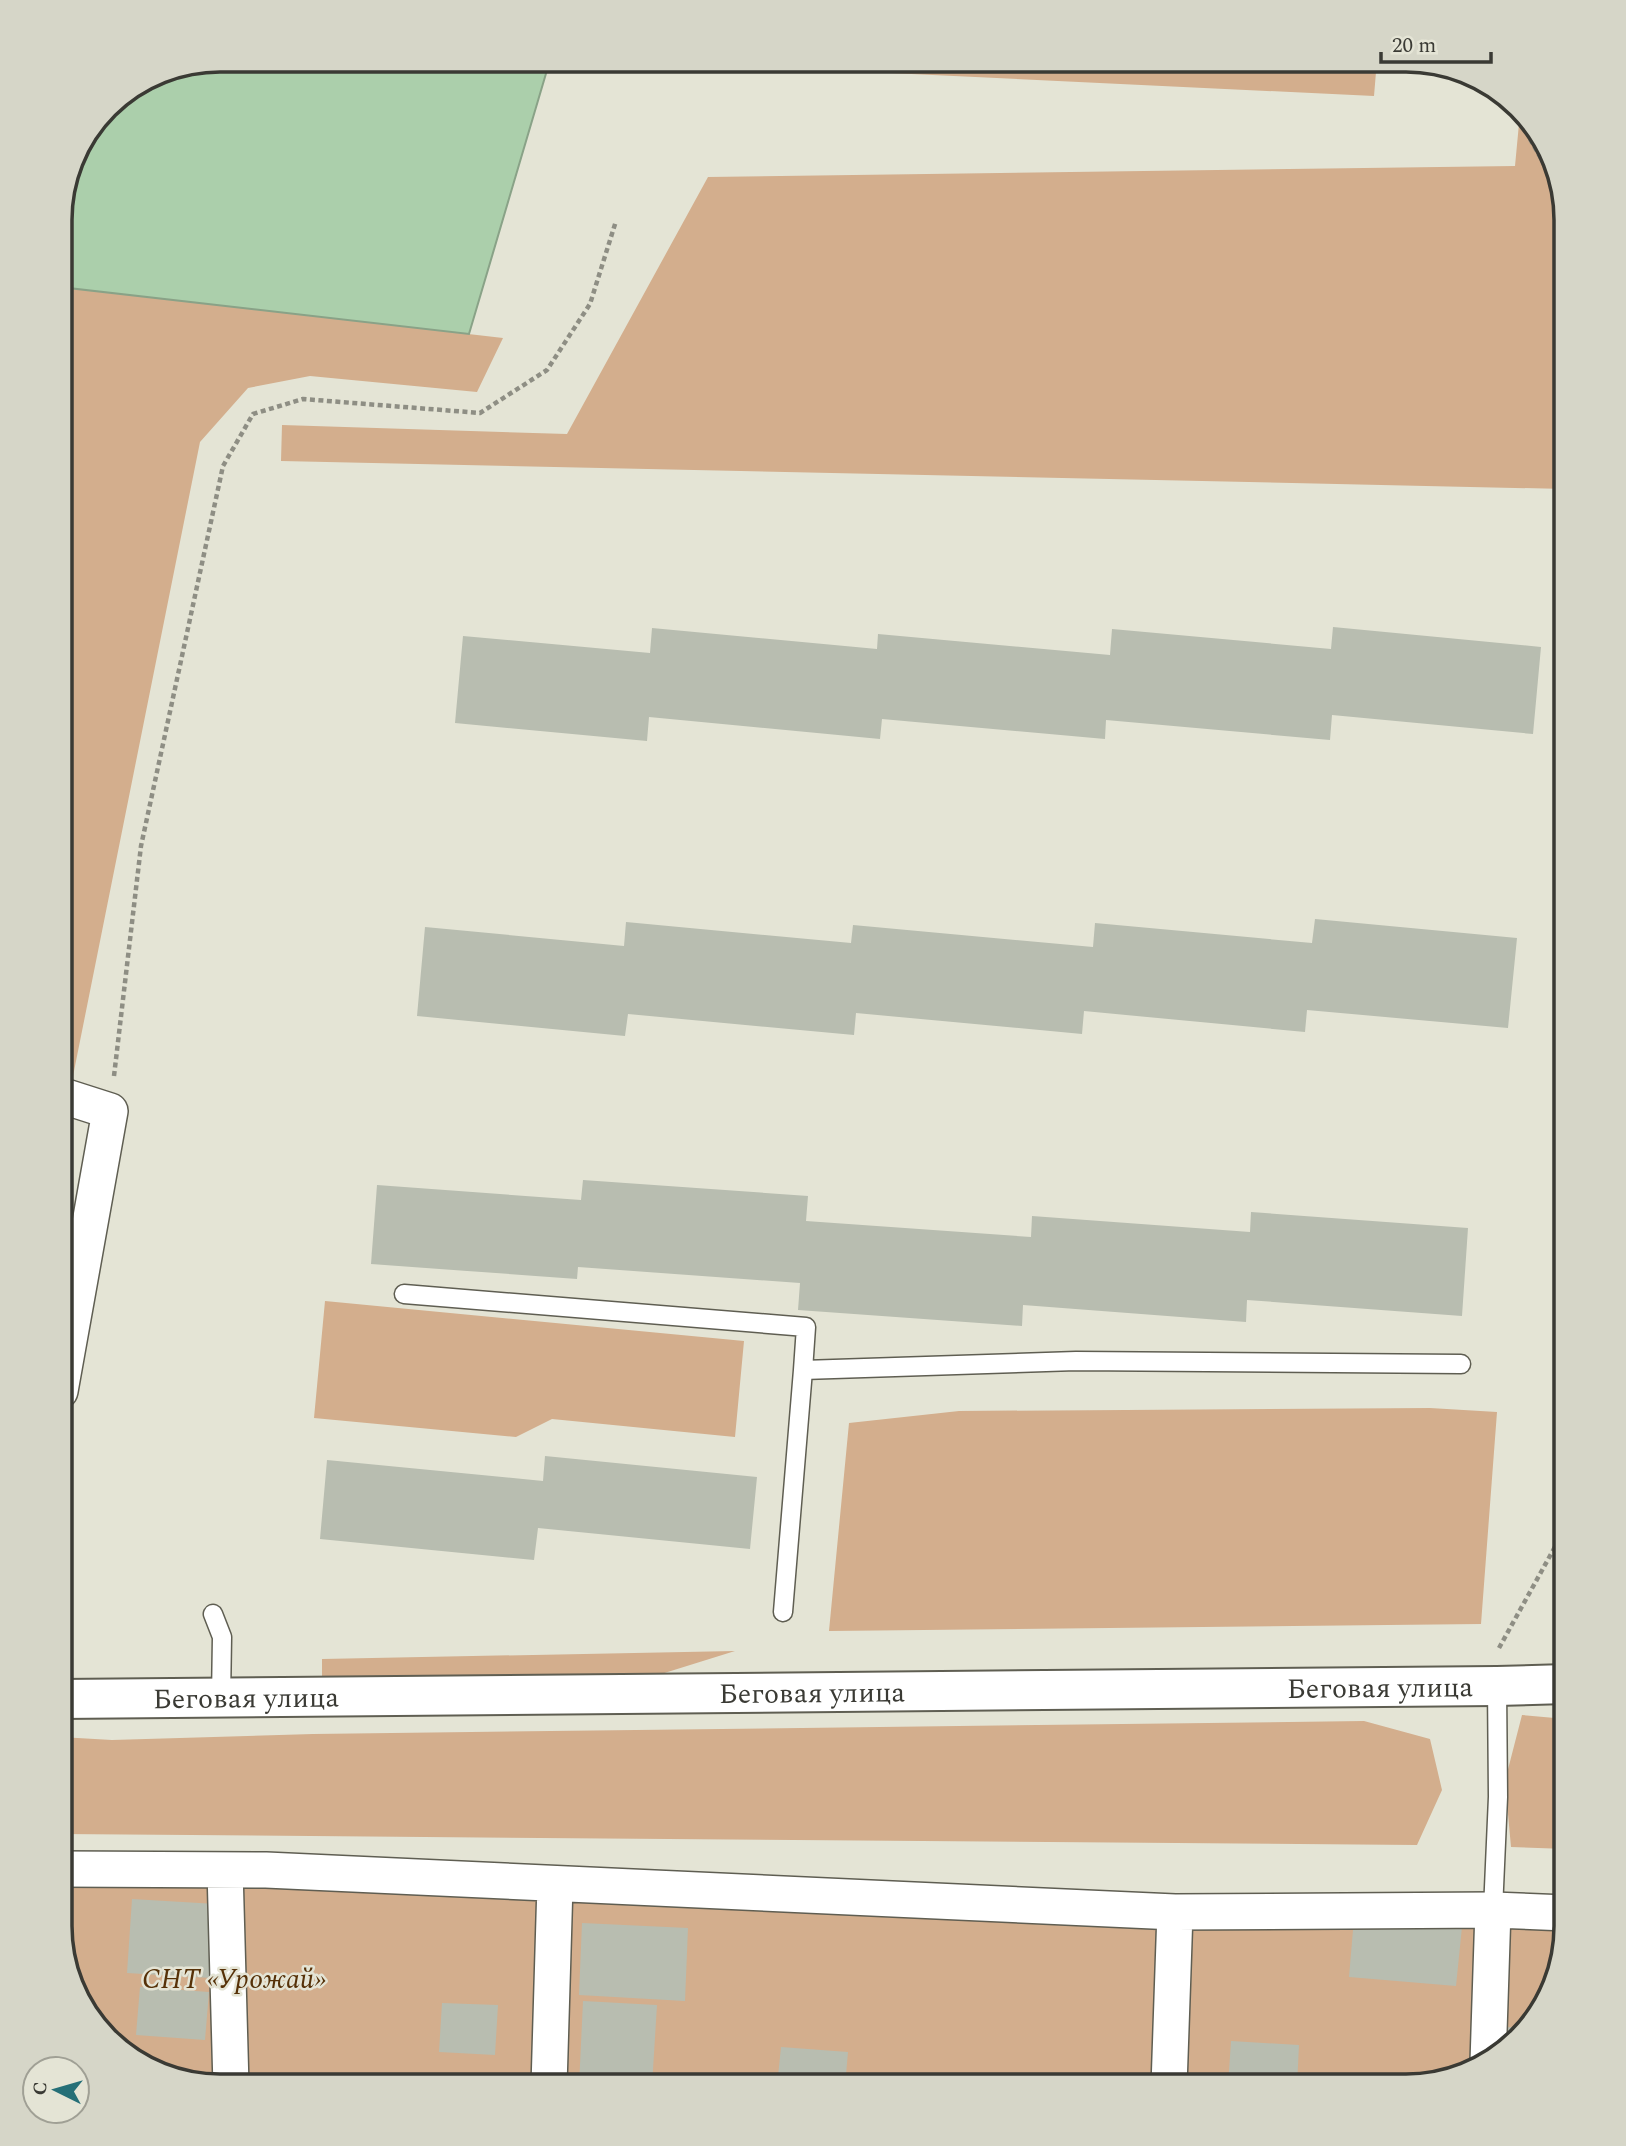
<svg xmlns="http://www.w3.org/2000/svg" width="1626" height="2146" font-family="Spectral,serif">
  <style>
    .green { fill: #d3ae8d }
    .water { fill: #abcfab; stroke: #89a287; stroke-width: 2 }
    .building { fill: #b8bdb0 }
    .lines { fill: none; stroke-linecap: round; stroke-linejoin: round }
    .service-casing { stroke: #5f5e52; stroke-width: 21 }
    .minor-casing { stroke: #5f5e52; stroke-width: 38 }
    .tertiary-casing { stroke: #5f5e52; stroke-width: 42 }
    .path { stroke: #8e8e84; stroke-width: 4.5; stroke-dasharray: 5 3.5; stroke-linecap: butt }
    .service { stroke: #fff; stroke-width: 18 }
    .minor { stroke: #fff; stroke-width: 35 }
    .tertiary { stroke: #fff; stroke-width: 38 }
    .labels { text-anchor: middle; stroke-width: 5; stroke-linejoin: round; paint-order: stroke }
    .street-label { font-size: 28px; fill: #3a3a34; stroke: #e4e4d5 }
    .park-label { font-size: 28px; font-style: italic; fill: #563108; stroke: #e4e4d5 }
    .rim { fill: none; stroke: #3a3a34; stroke-width: 3.5 }
  </style>
  <rect width="100%" height="100%" fill="#e4e4d5"/>
  <path class="green" d="M617 60H1377L1374 96Z
    M1520 113 1540 131 1566 220V489L281 461 282 425 567 434 708 177 1515 166Z
    M60 287 503 338 477 392 310 376 248 388 200 442 73 1076 60 1073Z
    M325 1301 744 1341 735 1437 552 1419 516 1437 314 1418Z
    M1430 1408 1497 1412 1481 1624 829 1631 849 1423 959 1411Z
    M735 1651 658 1675 322 1682V1659Z
    M1522 1715 1566 1719V1849L1511 1847 1505 1781Z
    M1364 1721 1430 1739 1442 1790 1417 1845 60 1834V1737L112 1740 313 1734Z
    M60 1865 1566 1904V1926L1545 2006 1495 2060 1406 2086H220L140 2065 86 2015 60 1926Z"/>
  <path class="water" d="M220 60H550L469 334 60 287V209L76 149 114 100 159 72Z"/>
  <path class="building" d="M1333 627 1541 647 1533 734 1332 715 1330 740 1106 720 1105 739 882 719 880 739 649 717 647 741 455 723 463 636 650 653 652 628 877 649 878 634 1110 655 1112 629 1331 649Z
    M1315 919 1517 938 1508 1028 1307 1010 1305 1032 1084 1011 1082 1034 856 1013 854 1035 628 1014 625 1036 417 1016 425 927 624 946 626 922 851 943 853 925 1093 947 1095 923 1312 943Z
    M583 1180 808 1196 806 1221 1031 1237 1032 1216 1250 1232 1251 1212 1468 1228 1462 1316 1247 1300 1246 1322 1023 1305 1022 1326 798 1310 800 1283 578 1267 577 1279 371 1264 377 1185 581 1200Z
    M545 1456 757 1477 750 1549 538 1528 534 1560 320 1539 327 1460 543 1481Z
    M132 1899 216 1904 211 1978 127 1973Z
    M60 1911H66L64 1940 60 1926Z
    M1354 1918 1462 1927 1456 1986 1349 1977Z
    M582 1923 688 1928 685 2001 579 1995Z
    M140 1987 209 1992 205 2040 136 2035Z
    M583 2001 657 2005 652 2086H579Z
    M442 2003 498 2005 495 2055 439 2052Z
    M1503 2027 1525 2028 1503 2051Z
    M1231 2041 1299 2045 1297 2086H1228Z
    M781 2047 848 2052 845 2086H777Z
    M445 2077 509 2081 508 2086H445Z"/>
  <g class="lines">
    <defs>
      <path id="service" d="M404 1294 806 1327 803 1370
        M783 1612 803 1370 1076 1361 1461 1364
        M213 1614 222 1637 221 1698
        M1493 1910 1498 1797 1497 1686"/>
      <path id="minor" d="M60 1391 110 1111 60 1095
        M60 1869 266 1870 1175 1912 1493 1910 1566 1913
        M225 1870 231 2086
        M1488 2062 1493 1910
        M549 2086 555 1884
        M1169 2086 1175 1912"/>
      <g id="tertiary">
        <path id="s1" d="M60 1699 1497 1686 1566 1684"/>
      </g>
    </defs>
    <use href="#service" class="service-casing"/>
    <use href="#minor" class="minor-casing"/>
    <use href="#tertiary" class="tertiary-casing"/>
    <path class="path" d="M1530 122V139L1555 183
      M1554 182 1566 239
      M114 1076 141 846 223 466 253 414 303 399 480 413 547 370 590 304 616 221
      M1499 1648 1566 1527"/>
    <use href="#service" class="service"/>
    <use href="#minor" class="minor"/>
    <use href="#tertiary" class="tertiary"/>
  </g>
  <g class="labels">
    <g class="street-label">
      <text dy="10" stroke="none"><textPath href="#s1" startOffset="1320">Беговая улица</textPath></text>
      <text dy="10" stroke="none"><textPath href="#s1" startOffset="752">Беговая улица</textPath></text>
      <text dy="10" stroke="none"><textPath href="#s1" startOffset="186">Беговая улица</textPath></text>
    </g>
    <g class="park-label">
      <text x="234" y="1988">СНТ «Урожай»</text>
    </g>
  </g>
  <path d="M0 0H1626V2146H0ZM220 72H1406A148 148 0 0 1 1554 220V1926A148 148 0 0 1 1406 2074H220A148 148 0 0 1 72 1926V220A148 148 0 0 1 220 72Z" fill="#d6d6c8" fill-rule="evenodd"/>
  <path class="rim" d="M220 72H1406A148 148 0 0 1 1554 220V1926A148 148 0 0 1 1406 2074H220A148 148 0 0 1 72 1926V220A148 148 0 0 1 220 72Z"/>
  <g transform="translate(56 2090) rotate(275)"><circle r="33" fill="#e4e4d5" stroke="#a0a095" stroke-width="2"/>
  <path d="M0-5L12 26L0 18L-12 26Z" fill="#256f77"/>
  <text y="-10" font-size="19" font-weight="bold" text-anchor="middle" fill="#3a3a34">С</text>
  </g>
  <path d="M1381 52v10h110v-10" fill="none" stroke="#3a3a34" stroke-width="3.5"/>
  <text x="1392" y="52" font-size="21" fill="#3a3a34" stroke="#e4e4d5" stroke-width="5" paint-order="stroke">20 m</text>
</svg>
